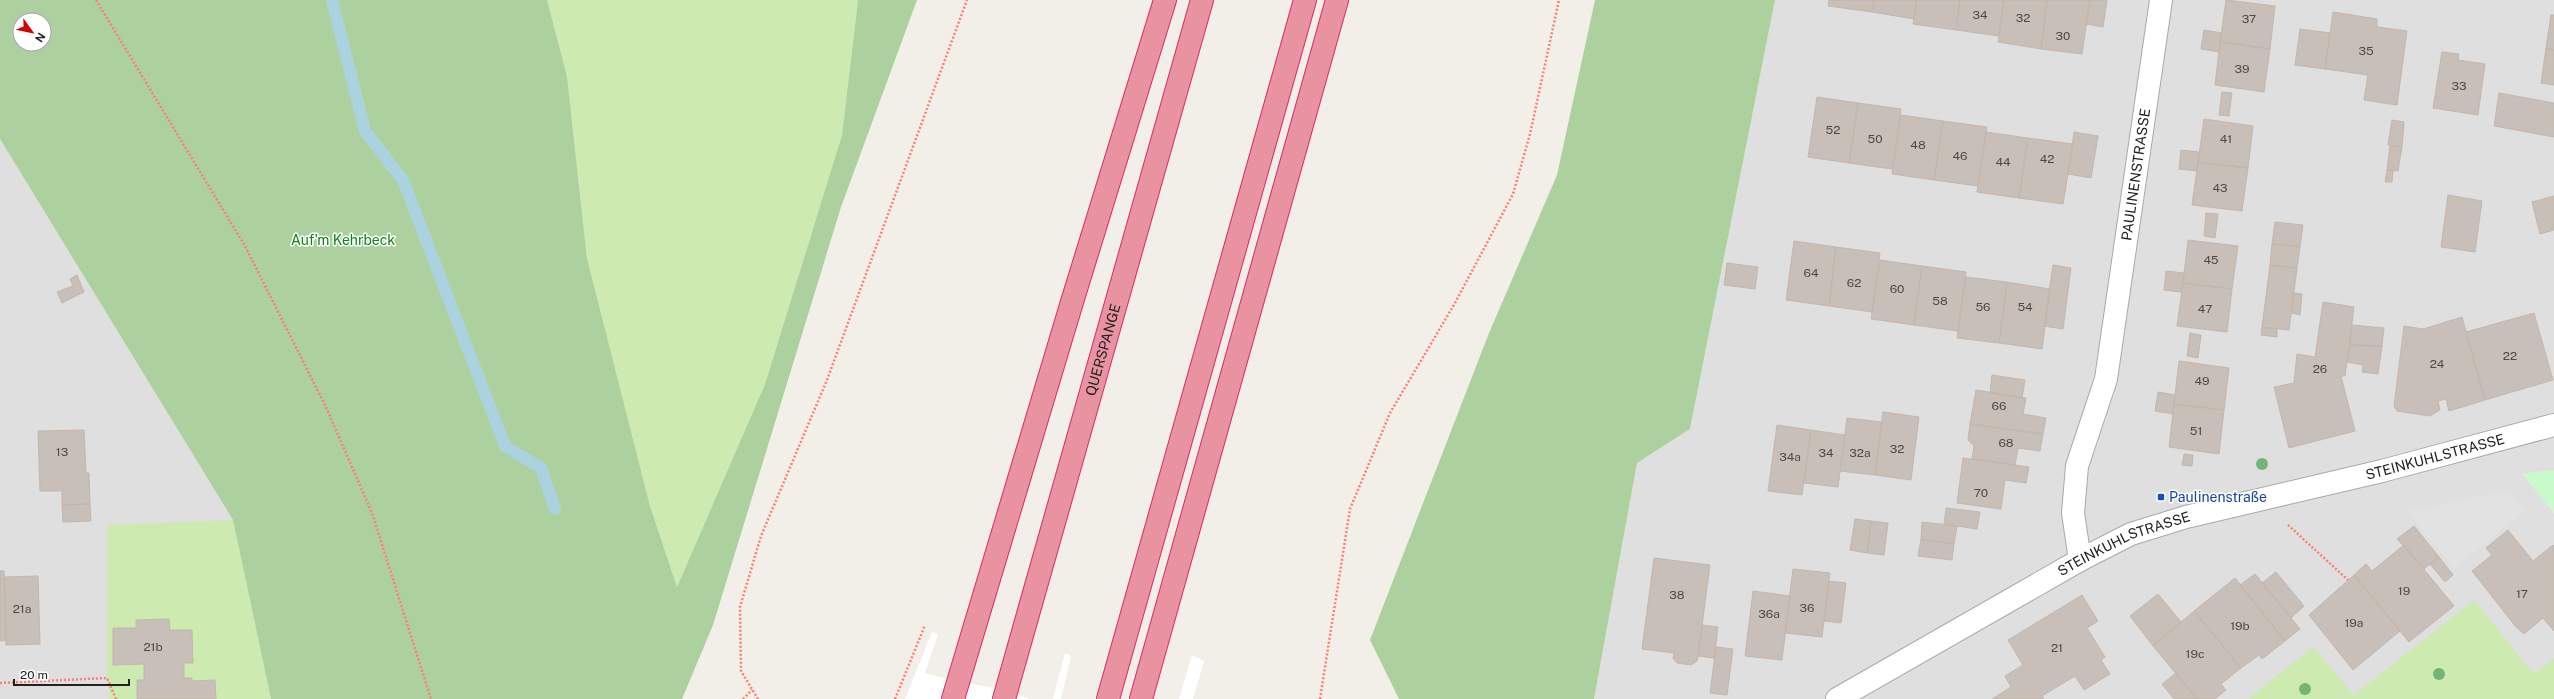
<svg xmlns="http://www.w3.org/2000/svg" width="2554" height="699" font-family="'Public Sans',sans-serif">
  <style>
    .residential { fill: #e0dfdf }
    .grass { fill: #cdebb0 }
    .forest { fill: #add19e; fill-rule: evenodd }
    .park { fill: #c8facc }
    .parking { fill: #e2e2e2 }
    .pier { fill: #fff }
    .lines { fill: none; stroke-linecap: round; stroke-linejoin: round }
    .stream { stroke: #aad3df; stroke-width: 12 }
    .building { fill: #c7bfb8; stroke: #c4b6ab }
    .street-casing { stroke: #a9a9a9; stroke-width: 24 }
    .highway-casing { stroke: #dc2a67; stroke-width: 24 }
    .path { stroke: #fa8072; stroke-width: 2.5; stroke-dasharray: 2 2; stroke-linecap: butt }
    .street { stroke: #fff; stroke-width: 22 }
    .highway { stroke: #e892a2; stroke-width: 22 }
    .tree { fill: #74b475 }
    .transit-dot { fill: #1a4fb4; stroke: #fff; stroke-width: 1.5 }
    .labels { text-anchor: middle; stroke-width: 3; stroke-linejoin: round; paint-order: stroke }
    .number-label { font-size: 12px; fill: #4b4948 }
    .street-label { font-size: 14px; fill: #222; stroke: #fff }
    .park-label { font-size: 14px; fill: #0c8416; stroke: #fff }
    .transit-label { font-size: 14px; fill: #164399; stroke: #fff; text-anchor: start }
  </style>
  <rect width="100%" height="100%" fill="#f2efe9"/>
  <path class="residential" d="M1775 0H2554V470L2523 474 2554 513V699H1594L1637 463 1690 429Z
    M0 139 233 520 271 699H0Z"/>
  <path class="grass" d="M547 0H858L842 135 765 384 677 587 650 506 587 258 567 76Z
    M233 520 271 699H109L107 673V525Z
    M2474 600 2534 674 2554 658V699H2248L2313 647 2354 695Z"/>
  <path class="forest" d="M0 0H547L567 76 587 258 650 506 677 587 765 384 842 135 858 0H917L841 207 713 625 682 699H271L233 520 0 139ZM20 20H44V44H20Z
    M1595 0H1775L1690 429 1637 463 1594 699H1399L1370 640 1489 333 1557 175Z"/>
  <path class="park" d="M2554 470V513L2522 474Z"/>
  <path class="parking" d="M2509 490 2525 511 2454 569 2407 511Z"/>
  <path class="pier" d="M932 632 938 634 925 673 959 682 1006 690 1029 699H905Z
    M1065 653 1071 656 1061 699H1053Z
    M1192 655 1204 661 1193 699H1179Z"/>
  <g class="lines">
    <path class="stream" d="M332 0 365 131 403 180 505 446 541 468 555 509"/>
  </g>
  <path class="building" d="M1829 0H1874L1872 12 1828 6Z
    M1874 0H1917L1914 19 1872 12Z
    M1917 0H1960L1956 30 1913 24Z
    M1960 0H2004L1999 36 1956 30Z
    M2004 0H2047L2041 49 1998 42Z
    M2047 0H2090L2082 54 2041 49Z
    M2090 0H2107L2103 27 2086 24Z
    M2226 0 2275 6 2270 49 2220 42Z
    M2333 12 2377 19V27L2407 31 2397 105 2364 100 2368 75 2325 69Z
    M2551 15H2554V50L2546 48Z
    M2300 29 2330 33 2325 69 2295 65Z
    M2204 30 2222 33 2219 52 2201 49Z
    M2220 42 2270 49 2264 92 2215 85Z
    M2546 48 2554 50V85L2541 83Z
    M2442 52 2459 54 2458 60 2485 64 2478 115 2433 108Z
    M2222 92 2232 93 2229 116 2219 115Z
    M2499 93 2554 103V137L2494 126Z
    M1817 97 1858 103 1849 163 1808 157Z
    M1858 103 1901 109 1892 169 1849 163Z
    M1901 115 1943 121 1934 180 1892 174Z
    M2204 119 2253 126 2248 168 2198 162Z
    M2392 120 2404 122 2402 147 2388 145Z
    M1943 121 1987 127 1978 186 1934 180Z
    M1986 132 2028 138 2019 198 1977 192Z
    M2074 132 2098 136 2091 178 2068 174Z
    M2028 138 2073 144 2063 204 2019 198Z
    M2390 146 2402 147 2398 171 2387 170Z
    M2181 150 2199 152 2197 171 2179 169Z
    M2198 162 2248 168 2242 211 2192 205Z
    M2387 170H2393L2392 182H2385Z
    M2448 195 2482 201 2475 252 2441 247Z
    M2554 196V230L2540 234 2532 202Z
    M2206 213 2218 214 2215 238 2204 236Z
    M2275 222 2303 225 2300 247 2272 244Z
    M2188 240 2238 246 2232 289 2183 283Z
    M1794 241 1836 247 1829 306 1786 300Z
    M2272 244 2300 247 2297 268 2270 265Z
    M1836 247 1880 253 1872 312 1829 306Z
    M1880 260 1922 266 1914 325 1871 319Z
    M1727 263 1758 267 1755 289 1724 285Z
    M2053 265 2071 268 2063 329 2044 326Z
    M2270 265 2297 268 2289 330 2262 327Z
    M1922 266 1966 272 1958 331 1914 325Z
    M2166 271 2184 273 2181 292 2164 290Z
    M77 275 84 292 62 303 57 292 73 286 70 279Z
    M1966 277 2007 282 1999 343 1957 338Z
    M2007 282 2050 289 2042 349 1999 343Z
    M2183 283 2232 289 2227 332 2177 326Z
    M2294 293 2302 294 2300 315 2292 313Z
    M2323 302 2354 307 2345 376H2341L2355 431 2289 448 2274 387 2294 383 2297 354 2315 357Z
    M2534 313 2553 380 2485 400 2466 332Z
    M2462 317 2485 400 2449 411 2446 399 2438 401 2440 410 2430 416 2397 411 2394 406 2404 326 2423 329Z
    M2352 325 2384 328 2382 346 2350 345Z
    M2262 327 2277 329V337L2261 335Z
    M2190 333 2201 335 2198 358 2187 356Z
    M2350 345 2382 346 2378 374 2362 372 2363 365 2347 362Z
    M2179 361 2229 368 2224 410 2174 404Z
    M1992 375 2025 380 2022 398 1990 393Z
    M1976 390 2026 398 2023 414 2046 418 2043 434 1970 424Z
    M2158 392 2175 395 2173 414 2155 411Z
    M2174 404 2224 410 2219 454 2169 447Z
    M1883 412 1919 417 1911 480 1875 475Z
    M1847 418 1882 422 1875 475 1840 471Z
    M1970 424 2043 434 2040 451 2018 448 2015 465 1972 459 1974 446 1968 440Z
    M1777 425 1811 430 1802 495 1768 491Z
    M84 430 86 473H89L90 504 62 505V491H40L38 431Z
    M1811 430 1845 435 1838 487 1804 483Z
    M2184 454 2193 455 2192 466 2182 465Z
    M1963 458 2029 467 2026 483 2005 480 2001 509 1957 503Z
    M90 504 91 521 63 522 62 505Z
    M1946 508 1980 512 1977 529 1944 524Z
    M1855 519 1871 521 1867 553 1850 550Z
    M1871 521 1888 523 1884 555 1867 553Z
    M1922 522 1957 526 1954 544 1921 539Z
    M2414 526 2439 557 2424 569 2397 539Z
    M2508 530 2533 561 2553 545 2554 546V631L2543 618 2524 634 2516 627 2472 571 2492 555 2486 548Z
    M1921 539 1954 544 1952 560 1918 556Z
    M2404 545 2454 606 2409 642 2354 575 2366 564 2372 571Z
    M2439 557 2453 575 2445 582 2430 564Z
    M1654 558 1710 565 1698 656 1697 661 1691 665 1677 663 1673 658 1674 653 1642 649Z
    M1793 569 1830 573 1822 637 1785 633Z
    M0 571H4L6 640 0 641Z
    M2276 572 2304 606 2291 618 2262 583Z
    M2255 574 2300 629 2285 641 2240 585Z
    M2354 575 2400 631 2353 670 2309 615Z
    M38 576 40 644 6 645 5 577Z
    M2235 578 2285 641 2262 659 2259 655 2241 668 2194 611Z
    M1829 581 1846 583 1841 623 1824 621Z
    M1753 591 1790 596 1782 660 1745 656Z
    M2158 594 2181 622 2153 646 2130 616Z
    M2082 595 2098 621 2087 628 2105 657 2101 660 2110 674 2084 690 2075 676 2042 696 2044 699H1992L2011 687 2005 676 2023 665 2008 640Z
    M2194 611 2241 668 2221 684 2226 690 2215 699H2197L2153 646Z
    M169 619 170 630H192L193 663H184V678H192V681L215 680 216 699H137V680H144V664L113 665V628H136V620Z
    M1702 625 1718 627 1714 658 1698 656Z
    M1716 647 1733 649 1727 695 1710 693Z
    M2176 673 2197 699H2174L2162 684Z"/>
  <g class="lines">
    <defs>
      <g id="street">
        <path id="s1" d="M2080 560 2073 513 2077 466 2106 379 2161 0"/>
        <path id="s2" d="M1837 699 2080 560 2131 534 2186 517 2382 471 2554 425"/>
      </g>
      <g id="highway">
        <path d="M953 699 1072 302 1165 0"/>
        <path id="s3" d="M1004 699 1202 0"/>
        <path d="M1108 699 1305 0"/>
        <path d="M1141 699 1337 0"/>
      </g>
    </defs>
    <use href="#street" class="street-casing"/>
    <use href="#highway" class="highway-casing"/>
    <path class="path" d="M96 0 245 246 325 405 372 513 431 699
      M2288 525 2348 580
      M0 683 107 678 116 699
      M743 699 752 690
      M758 699 741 671 740 607 761 536 827 380 967 0
      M895 699 925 625
      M1320 699 1350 509 1390 413 1455 303 1513 194 1530 134 1559 0"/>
    <use href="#street" class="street"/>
    <use href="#highway" class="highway"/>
  </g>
  <g class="tree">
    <circle cx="2262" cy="464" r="6"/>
    <circle cx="2439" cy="674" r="6"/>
    <circle cx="2305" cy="689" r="6"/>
  </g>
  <rect class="transit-dot" x="2157" y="493" width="8" height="8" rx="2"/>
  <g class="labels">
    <g class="number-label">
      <text x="1980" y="19">34</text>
      <text x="2023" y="22">32</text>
      <text x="2249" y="23">37</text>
      <text x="2063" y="40">30</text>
      <text x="2366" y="55">35</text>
      <text x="2242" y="73">39</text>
      <text x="2459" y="90">33</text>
      <text x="1833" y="134">52</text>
      <text x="1875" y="143">50</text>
      <text x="2226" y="143">41</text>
      <text x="1918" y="149">48</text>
      <text x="1960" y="160">46</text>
      <text x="2047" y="163">42</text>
      <text x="2003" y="166">44</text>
      <text x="2220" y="192">43</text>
      <text x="2211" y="264">45</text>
      <text x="1811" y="277">64</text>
      <text x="1854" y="287">62</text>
      <text x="1897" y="293">60</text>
      <text x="1940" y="305">58</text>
      <text x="1983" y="311">56</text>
      <text x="2025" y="311">54</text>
      <text x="2205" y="313">47</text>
      <text x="2510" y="360">22</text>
      <text x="2437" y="368">24</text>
      <text x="2320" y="373">26</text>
      <text x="2202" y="385">49</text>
      <text x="1999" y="410">66</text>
      <text x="2196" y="435">51</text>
      <text x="2006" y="447">68</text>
      <text x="1897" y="453">32</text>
      <text x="62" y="456">13</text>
      <text x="1826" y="457">34</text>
      <text x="1860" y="457">32a</text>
      <text x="1790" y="461">34a</text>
      <text x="1981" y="497">70</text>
      <text x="2404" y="595">19</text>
      <text x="2522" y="598">17</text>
      <text x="1677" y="599">38</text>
      <text x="1807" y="612">36</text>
      <text x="22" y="613">21a</text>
      <text x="1769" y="618">36a</text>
      <text x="2354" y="627">19a</text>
      <text x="2240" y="630">19b</text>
      <text x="153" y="651">21b</text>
      <text x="2057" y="652">21</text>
      <text x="2195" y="658">19c</text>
    </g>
    <g class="street-label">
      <text dy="5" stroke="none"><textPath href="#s1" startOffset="393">PAULINENSTRASSE</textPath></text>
      <text dy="5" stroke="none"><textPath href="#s3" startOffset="363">QUERSPANGE</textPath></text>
      <text dy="5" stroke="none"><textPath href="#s2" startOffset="651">STEINKUHLSTRASSE</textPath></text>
      <text dy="5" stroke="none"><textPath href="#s2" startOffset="327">STEINKUHLSTRASSE</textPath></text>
    </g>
    <g class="park-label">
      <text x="343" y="245">Auf'm Kehrbeck</text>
    </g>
    <g class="transit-label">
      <text x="2169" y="502">Paulinenstraße</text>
    </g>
  </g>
  <g transform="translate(32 32) rotate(123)"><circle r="19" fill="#ffffff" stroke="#a7a7a7"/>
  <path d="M0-3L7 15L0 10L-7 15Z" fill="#d40000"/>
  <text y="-6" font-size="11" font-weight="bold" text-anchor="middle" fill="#222222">N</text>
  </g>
  <path d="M14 679v6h115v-6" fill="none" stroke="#222222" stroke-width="2"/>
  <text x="20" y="679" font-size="12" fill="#222222" stroke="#ffffff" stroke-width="3" paint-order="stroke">20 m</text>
</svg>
